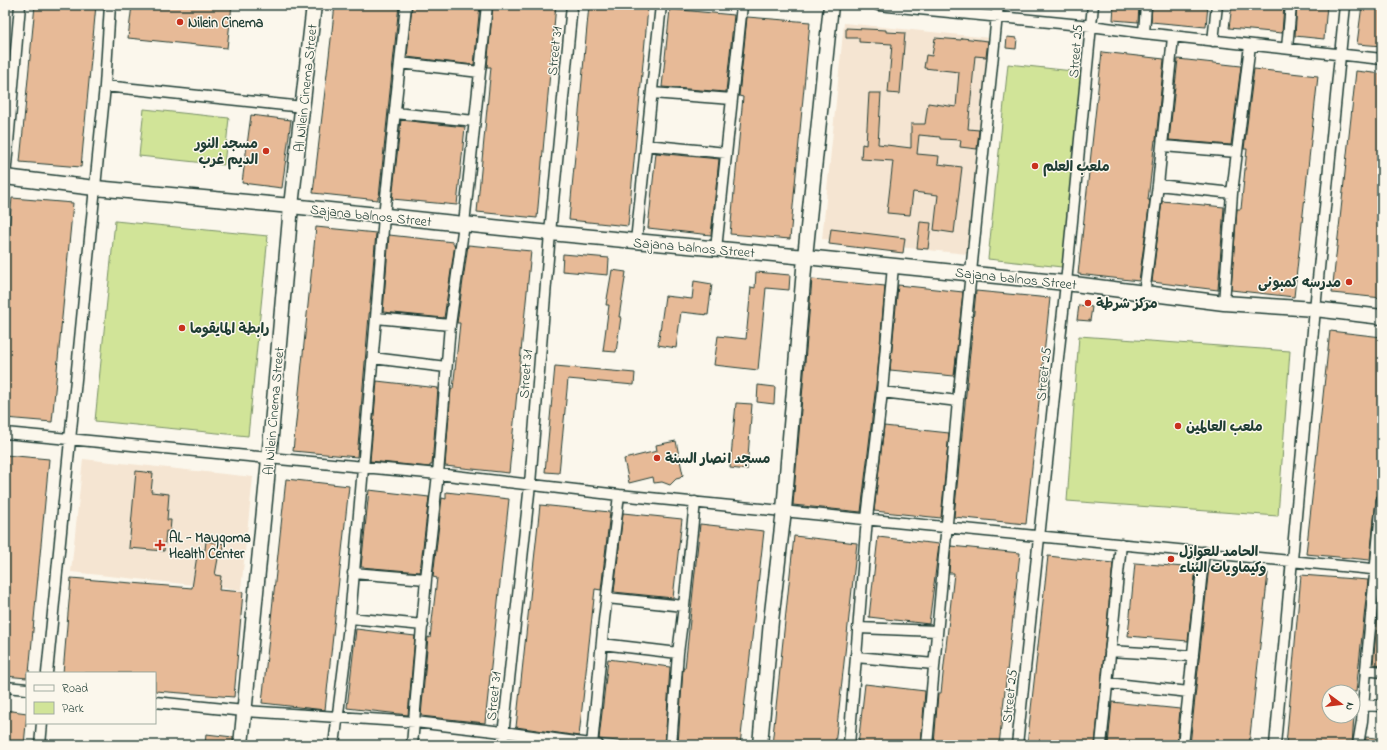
<svg xmlns="http://www.w3.org/2000/svg" width="1387" height="750" font-family="'Indie Flower','Playpen Sans Arabic',sans-serif">
  <style>
    .built { fill: #f5e5d2 }
    .green { fill: #d1e498; stroke: #789066 }
    .building { fill: #e7ba97; stroke: #1f3d34 }
    .lines { fill: none; stroke-linecap: round; stroke-linejoin: round }
    .street-casing { stroke: #1f3d34; stroke-width: 13 }
    .secondary-casing { stroke: #1f3d34; stroke-width: 17 }
    .street { stroke: #fbf7ec; stroke-width: 10 }
    .secondary { stroke: #fbf7ec; stroke-width: 14 }
    .poi-dot { fill: #c8321e; stroke: #fbf7ec; stroke-width: 1.5 }
    .labels { text-anchor: middle; stroke-width: 3; stroke-linejoin: round; paint-order: stroke }
    .poi-label { font-size: 14px; font-weight: bold; fill: #1f3d34; stroke: #fbf7ec; text-anchor: start }
    .street-label { font-size: 14px; fill: #1f3d34; stroke: #fbf7ec }
  </style>
  <rect width="100%" height="100%" fill="#fbf7ec"/>
  <filter id="ink" filterUnits="userSpaceOnUse"><feTurbulence type="fractalNoise" baseFrequency=".025" numOctaves="2"/><feDisplacementMap in="SourceGraphic" scale="8" xChannelSelector="R" yChannelSelector="G"/><feConvolveMatrix kernelMatrix="1 2 1 2 8 2 1 2 1" color-interpolation-filters="sRGB"/></filter>
  <g filter="url(#ink)">
    <path class="built" d="M844 23 990 38 967 254 822 239Z
      M83 459 253 477 241 590 71 572Z"/>
    <path class="green" d="M1008 64 1082 72 1062 267 988 259Z
      M144 109 229 118 224 165 139 156Z
      M115 221 268 236 248 436 95 421Z
      M1079 336 1290 351 1278 516 1067 501Z"/>
    <path class="building" d="M35 5H96L81 167 20 162Z
      M132 5H232L227 48 128 38Z
      M335 5H399L379 197H378V200L313 193Z
      M412 5H480L474 65 407 57Z
      M493 5H556L537 218 477 212 491 67H487Z
      M589 5H612L648 8 628 226 569 220Z
      M1114 5H1139L1138 22 1113 20Z
      M1152 5H1208L1206 27 1151 22Z
      M1232 5H1284L1282 33 1229 28Z
      M1297 5H1327L1324 39 1295 36Z
      M1362 5H1382V46L1357 44Z
      M670 9 734 15 726 92 662 87Z
      M747 17 810 22 790 239 730 234 743 97 739 96Z
      M846 28 886 30V32L905 33 900 94 888 93 892 44 859 42V38H846Z
      M1007 37 1017 38 1016 49 1006 48Z
      M935 38 961 40 962 38 988 41 986 57 975 56 968 129 979 130 977 149 960 147 961 140 940 139V137L919 135 917 154 939 156 938 164 962 167 954 233 934 230 938 195 913 192 910 215 887 213 893 161 861 159 862 144 866 145 869 93H881L878 144 911 148V124H925L928 103 956 107 959 72 924 68 926 55 932 56Z
      M1102 52 1164 59 1156 140H1155L1148 200H1150L1139 281 1078 274Z
      M1178 59 1241 66 1231 145 1169 140Z
      M1254 69 1318 76 1294 297 1231 290 1237 209H1241L1247 149H1244Z
      M1356 71 1382 74V298L1332 293Z
      M251 115 291 120 282 188 242 183Z
      M401 120 465 127 457 205 392 199Z
      M656 153 719 159 711 235 648 228Z
      M12 198 73 203 52 422 5 418V274Z
      M1162 201 1224 207 1218 290 1152 282Z
      M920 222 931 223 928 249 917 248Z
      M316 227 376 233 357 457 293 451Z
      M831 229 905 238 903 253 829 244Z
      M389 235 453 242V244H455L444 318 383 312Z
      M468 245 531 251 509 473 445 466 451 389H453L460 323H457Z
      M563 254 609 258 608 275 562 271Z
      M612 270 626 272 619 317H621L616 352 603 351 609 305H606Z
      M756 272 790 275 789 290 766 288 758 370 714 365 718 336 746 339 751 287 755 288Z
      M812 279 885 286 878 368 861 512 793 505Z
      M694 281 712 284 708 315 681 312 676 348 658 345 665 296 692 299Z
      M898 285 963 292 954 376 890 370Z
      M976 291 1050 298 1026 524 954 517Z
      M1079 305 1092 307 1090 321 1077 320Z
      M1330 331 1382 337V448L1378 488 1382 489V494L1377 496 1376 499 1370 560 1306 554Z
      M555 366 635 373 634 385 568 379 559 473 545 472Z
      M377 381 438 388 432 465H430V467L370 461Z
      M758 385 775 387 774 404 757 402Z
      M736 403 752 404 747 470 730 468Z
      M884 426 949 433 941 518 874 511Z
      M676 441 683 475 680 478 676 479 670 485 662 482 654 483 653 477 629 483 624 459 657 451 656 445Z
      M5 455 49 459 29 673H27V678L5 676Z
      M136 471 153 473 151 492 169 494 167 520H171L170 532 166 531 164 551 129 548Z
      M286 479 349 486 325 710 262 703Z
      M369 490 429 497 420 572 361 567Z
      M446 492 509 499 485 723 421 716 428 637 430 638 437 578 433 577 442 498 446 499Z
      M540 505 610 512 601 590 595 589 579 736 516 727Z
      M623 513 682 519 673 598 614 592Z
      M700 524 764 531 740 745H678L683 668H685Z
      M794 536 857 543 835 745H772Z
      M878 537 939 544 929 624 869 617Z
      M206 541 224 544 223 554 219 553 215 575 221 576 219 590 243 592 234 697 155 691V673H63L71 578 192 588 198 549 205 550Z
      M951 546 1020 553 999 745H934L938 693H941L954 573H949Z
      M1048 556 1113 563 1095 745H1027Z
      M1135 563 1196 568 1188 641 1128 636Z
      M1209 566 1268 573 1249 745H1190Z
      M1301 575 1368 580 1356 692H1329V716H1354L1352 745H1286Z
      M1381 581H1382V665L1373 664Z
      M356 629 415 636 408 715 347 708Z
      M608 659 670 667 665 745H654L599 739Z
      M865 684 925 691 921 745H858Z
      M1112 702 1180 709 1177 745H1108Z
      M5 710 27 713 24 745H5Z
      M206 734 233 737V745H205Z
      M1366 737 1376 738V745H1365Z"/>
    <g class="lines">
      <defs>
        <path id="street" d="M878 5 1091 26 1144 33 1382 59
          M1144 33 1146 5
          M1213 41 1217 5
          M1287 48 1291 5
          M400 63 480 72
          M105 86 303 107
          M652 93 732 99
          M395 113 475 121
          M646 145 726 153
          M1163 146 1237 152
          M5 177 20 5
          M1158 185 1232 193
          M636 241 661 5
          M716 249 742 5
          M1144 294 1158 185 1173 37
          M1224 303 1232 193 1250 45
          M376 318 450 325
          M373 358 446 367
          M882 392 958 401
          M5 433 438 474 619 495 1382 570
          M353 573 426 579
          M607 598 684 606
          M350 618 423 625
          M858 628 937 631
          M602 644 678 653
          M1110 651 1193 656
          M856 657 934 664
          M1366 670 1382 672
          M47 673 105 86 110 5
          M1107 683 1189 692
          M5 687 27 689
          M155 702 244 711 415 722 503 732 598 745
          M1363 705 1382 706
          M40 745 42 723
          M334 745 350 618 376 318 384 216 406 5
          M412 745 426 579 438 474 450 325 464 224 487 5
          M502 745 530 484 550 233 572 5
          M592 745 604 620 619 495
          M671 745 678 653 684 606 695 502
          M849 745 867 518 882 392 893 266
          M927 745 958 401 998 5
          M1017 745 1066 283 1093 5
          M1101 745 1121 544
          M1183 745 1204 552
          M1275 745 1315 309 1345 5
          M1358 745 1362 721 1366 670 1382 500"/>
        <path id="secondary" d="M5 177 95 188 291 206 550 233 805 257 1066 283 1224 303 1315 309 1382 317
          M241 745 269 459 291 206 314 5
          M760 745 771 621 784 510 805 257 831 5"/>
      </defs>
      <use href="#street" class="street-casing"/>
      <use href="#secondary" class="secondary-casing"/>
      <use href="#street" class="street"/>
      <use href="#secondary" class="secondary"/>
    </g>
  </g>
  <g class="poi-dot">
    <circle cx="180" cy="22" r="4"/>
    <circle cx="266" cy="151" r="4"/>
    <circle cx="1035" cy="166" r="4"/>
    <circle cx="1349" cy="282" r="4"/>
    <circle cx="1088" cy="303" r="4"/>
    <circle cx="182" cy="328" r="4"/>
    <circle cx="1178" cy="426" r="4"/>
    <circle cx="657" cy="458" r="4"/>
    <path d="M158 539h4v4h4v4h-4v4h-4v-4h-4v-4h4z"/>
    <circle cx="1171" cy="559" r="4"/>
  </g>
  <g class="labels">
    <g class="poi-label">
      <text x="188" y="27">Nilein Cinema</text>
      <text x="258" y="148" text-anchor="end">مسجد النور<tspan x="258" dy="16">الديم غرب</tspan></text>
      <text x="1043" y="171">ملعب العلم</text>
      <text x="1341" y="287" text-anchor="end">مدرسه كمبونى</text>
      <text x="1096" y="308">مركز شرطة</text>
      <text x="190" y="333">رابطة المايقوما</text>
      <text x="1186" y="431">ملعب العالمين</text>
      <text x="665" y="463">مسجد انصار السنة</text>
      <text x="169" y="542">AL - Mayqoma<tspan x="169" dy="16">Health Center</tspan></text>
      <text x="1179" y="556">الحامد للعوازل<tspan x="1179" dy="16">وكيماويات البناء</tspan></text>
    </g>
    <g class="street-label">
      <text transform="translate(554 51) rotate(-84)" y="5">Street 31</text>
      <text transform="translate(1075 51) rotate(-85)" y="5">Street 25</text>
      <text transform="translate(305 88) rotate(-84)" y="5">Al Nilein Cinema Street</text>
      <text transform="translate(371 215) rotate(6)" y="5">Sajana balnos Street</text>
      <text transform="translate(694 247) rotate(5)" y="5">Sajana balnos Street</text>
      <text transform="translate(1016 278) rotate(6)" y="5">Sajana balnos Street</text>
      <text transform="translate(525 374) rotate(-86)" y="5">Street 31</text>
      <text transform="translate(1043 374) rotate(-84)" y="5">Street 25</text>
      <text transform="translate(273 411) rotate(-85)" y="5">Al Nilein Cinema Street</text>
      <text transform="translate(493 696) rotate(-84)" y="5">Street 31</text>
      <text transform="translate(1009 696) rotate(-84)" y="5">Street 25</text>
    </g>
  </g>
  <rect width="1387" height="750" fill="none" stroke="#fbf7ec" stroke-width="20"/>
  <rect x="10" y="10" width="1367" height="730" fill="none" stroke="#1f3d34" stroke-width="1.5" filter="url(#ink)"/>
  <rect x="26" y="672" width="130" height="52" fill="#fbf7ec" stroke="#a3ada2"/>
  <rect x="34" y="685" width="20" height="6" fill="#fbf7ec" stroke="#a3ada2"/>
  <text x="62" y="692" font-size="12" fill="#1f3d34">Road</text>
  <rect x="34" y="702" width="20" height="12" fill="#d1e498" stroke="#a3ada2"/>
  <text x="62" y="712" font-size="12" fill="#1f3d34">Park</text>
  <g transform="translate(1341 704) rotate(105)"><circle r="19" fill="#fbf7ec" stroke="#a3ada2"/>
  <path d="M0-3L7 15L0 10L-7 15Z" fill="#c8321e"/>
  <text y="-6" font-size="11" font-weight="bold" text-anchor="middle" fill="#1f3d34">N</text>
  </g>
</svg>
